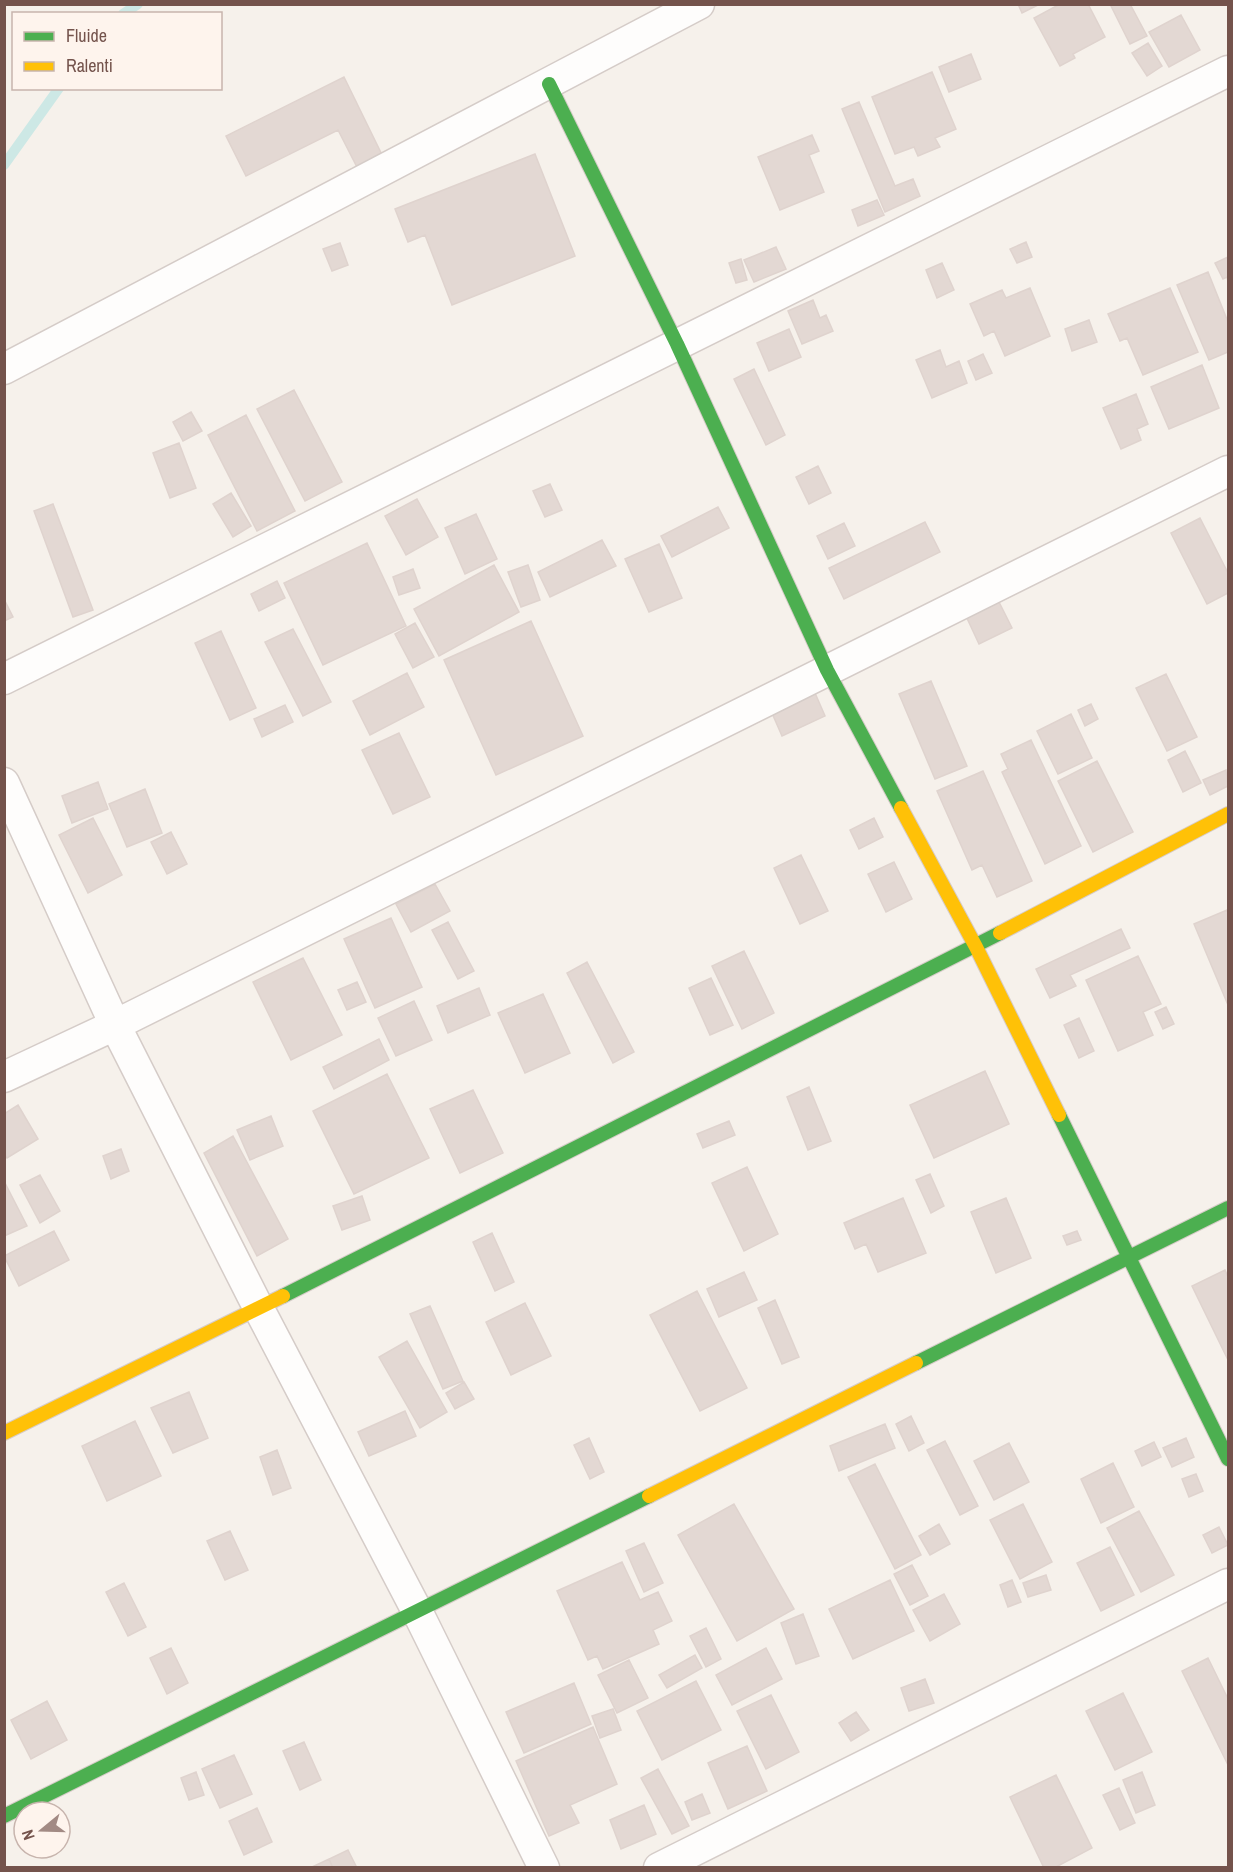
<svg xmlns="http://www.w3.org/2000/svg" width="1233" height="1872" font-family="'Archivo Narrow',sans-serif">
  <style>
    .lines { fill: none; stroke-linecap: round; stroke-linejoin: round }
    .stream { stroke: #cde8e5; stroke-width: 10 }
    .building { fill: #e3d8d3; stroke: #dfd3ce; stroke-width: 1.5 }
    .street-casing { stroke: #d5ccc8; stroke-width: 33 }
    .fast-casing { stroke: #d6ccc8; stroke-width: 16 }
    .slow-casing { stroke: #d6ccc8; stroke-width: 16 }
    .street { stroke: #fefdfc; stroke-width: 30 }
    .fast { stroke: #4caf50; stroke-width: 14 }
    .slow { stroke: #ffc107; stroke-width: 14 }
  </style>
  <rect width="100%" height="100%" fill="#f6f1eb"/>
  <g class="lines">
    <path class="stream" d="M123 14 138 4
      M4 165 59 88"/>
  </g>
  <path class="building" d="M1018 4H1040L1022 13Z
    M1060 4H1088L1105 37 1073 54 1075 58 1060 66 1034 18Z
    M1110 4H1130L1147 36 1130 44Z
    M1181 15 1200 50 1169 67 1149 32Z
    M1148 43 1162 66 1147 76 1132 53Z
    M971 54 981 79 949 92 939 67Z
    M932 72 956 129 935 138 940 147 918 156 914 147 895 154 872 97Z
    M344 77 385 161 360 173 338 130 246 176 226 136Z
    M859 102 895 186 913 179 920 196 885 212 842 109Z
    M812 135 819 151 809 155 824 192 780 210 758 157Z
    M535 154 575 256 452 305 425 235 408 242 395 209Z
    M877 200 884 215 858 226 852 210Z
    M1026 242 1032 257 1017 263 1010 249Z
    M340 243 348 265 332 271 323 249Z
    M776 247 786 269 754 282 744 260Z
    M1228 257V281L1227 277 1223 279 1215 263Z
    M741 259 747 280 736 283 729 263Z
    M942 263 954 290 937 298 926 270Z
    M1208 272 1228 322V352L1209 360 1177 285Z
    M1030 288 1050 336 1005 356 994 331 984 336 970 304 1002 290 1006 298Z
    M1170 288 1198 352 1143 375 1127 338 1120 341 1108 314Z
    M813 300 820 318 826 315 833 331 802 344 788 311Z
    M1089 320 1097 342 1072 351 1065 329Z
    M789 329 801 357 769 371 757 343Z
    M940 350 946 367 959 361 967 383 932 398 916 360Z
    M983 354 992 373 976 380 968 361Z
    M1202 365 1219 408 1169 429 1151 387Z
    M754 369 785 435 766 445 734 379Z
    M294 390 342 482 305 501 257 409Z
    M1136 394 1148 424 1137 429 1141 440 1121 449 1103 408Z
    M191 412 202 431 183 441 173 422Z
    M246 415 295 511 257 531 208 435Z
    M179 443 196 488 170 498 153 453Z
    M818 466 831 493 809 504 796 477Z
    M550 484 562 510 545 517 533 491Z
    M231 493 251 526 233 537 213 504Z
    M417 499 438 537 406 555 385 516Z
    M53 504 93 610 73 617 34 511Z
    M718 507 729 528 672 557 661 536Z
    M476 514 497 559 465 574 445 528Z
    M1200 518 1228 573V593L1207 604 1171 533Z
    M925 522 940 552 844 599 829 568Z
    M844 523 855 546 828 559 817 536Z
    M602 540 616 566 550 597 538 572Z
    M367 543 406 626 323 665 284 583Z
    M659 544 682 598 649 612 625 559Z
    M494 565 519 612 439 656 414 609Z
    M528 565 540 600 521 607 508 572Z
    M413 569 420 588 399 595 393 577Z
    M277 581 285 598 259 611 251 594Z
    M4 599 13 617 4 621Z
    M998 600 1012 628 979 644 966 616Z
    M531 621 583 736 496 775 444 660Z
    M415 623 434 657 413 668 395 634Z
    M293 629 331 702 303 716 265 642Z
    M221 631 256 708 230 720 195 643Z
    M407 673 424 707 370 735 353 701Z
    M1166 674 1197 737 1167 751 1136 688Z
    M931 681 967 766 935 779 899 694Z
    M815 693 825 716 782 736 772 713Z
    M1091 704 1098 719 1085 726 1078 710Z
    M285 705 293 722 262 737 254 719Z
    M1071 714 1092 758 1058 774 1037 731Z
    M399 733 430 797 393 814 362 750Z
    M1031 740 1081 846 1045 864 1002 772 1008 769 1001 754Z
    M1185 751 1201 783 1183 792 1168 760Z
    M1097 761 1133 832 1093 852 1058 781Z
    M1226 770 1228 786 1210 795 1203 780Z
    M983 771 1032 881 997 897 982 865 972 870 937 791Z
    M98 782 108 809 72 823 62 796Z
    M145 789 162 833 127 847 109 804Z
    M93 818 122 875 88 893 59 835Z
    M874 818 883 837 859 849 850 830Z
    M171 832 187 864 167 874 151 842Z
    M801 855 828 911 800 924 774 868Z
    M894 862 912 899 886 912 868 874Z
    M435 884 450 911 411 932 396 904Z
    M1227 910 1228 913V1005L1194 924Z
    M391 918 422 987 375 1008 344 939Z
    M448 922 474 971 458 979 432 930Z
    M1121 929 1130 948 1070 975 1076 986 1050 998 1036 969Z
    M744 951 774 1013 742 1029 712 966Z
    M1138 956 1161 1004 1143 1012 1153 1035 1118 1051 1086 980Z
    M303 958 342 1035 291 1060 253 982Z
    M587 962 634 1052 613 1063 567 973Z
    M711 978 733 1025 710 1035 689 988Z
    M357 982 366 1002 347 1010 338 990Z
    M479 988 490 1015 448 1033 437 1006Z
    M543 994 570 1053 525 1073 498 1013Z
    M414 1001 432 1040 396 1056 378 1018Z
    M1166 1007 1174 1024 1163 1029 1155 1012Z
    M1079 1018 1094 1051 1079 1058 1064 1025Z
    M379 1039 389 1060 334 1089 323 1067Z
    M985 1071 1009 1124 934 1158 910 1105Z
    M387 1074 429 1158 354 1194 313 1111Z
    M809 1087 831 1141 808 1150 787 1097Z
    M473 1090 503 1153 460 1173 430 1109Z
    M18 1105 38 1139 7 1158 4 1154V1114Z
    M271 1116 283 1146 250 1160 237 1130Z
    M729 1121 735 1135 703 1148 697 1134Z
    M233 1136 288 1239 257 1256 204 1153Z
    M121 1149 129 1171 111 1179 103 1156Z
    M747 1167 778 1234 744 1251 712 1183Z
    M930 1174 944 1206 931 1213 916 1180Z
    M40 1175 60 1211 40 1223 20 1185Z
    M4 1181 27 1226 4 1236Z
    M362 1196 370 1220 342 1230 333 1206Z
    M903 1198 926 1253 878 1272 866 1244 855 1249 844 1223Z
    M1006 1198 1031 1258 996 1273 971 1212Z
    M54 1231 69 1260 19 1286 4 1256Z
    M1077 1231 1081 1240 1067 1245 1063 1236Z
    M492 1233 514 1282 495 1291 473 1242Z
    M1225 1270 1228 1277V1360L1192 1286Z
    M744 1272 757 1300 719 1317 707 1289Z
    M697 1291 747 1388 700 1411 650 1315Z
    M775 1300 799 1357 782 1364 758 1308Z
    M525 1303 551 1356 511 1375 486 1322Z
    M430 1306 463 1381 443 1389 410 1314Z
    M407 1341 447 1412 420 1428 379 1357Z
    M464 1382 474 1399 455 1409 446 1393Z
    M189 1392 208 1438 173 1453 151 1408Z
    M405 1411 416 1436 369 1456 358 1432Z
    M911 1416 924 1443 909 1451 896 1424Z
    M135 1421 161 1476 107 1501 82 1446Z
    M885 1424 895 1448 839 1471 830 1446Z
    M589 1438 604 1472 590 1479 574 1445Z
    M1186 1438 1194 1457 1172 1467 1163 1448Z
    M945 1441 978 1506 960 1515 927 1450Z
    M1154 1442 1161 1457 1142 1466 1135 1451Z
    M1009 1443 1029 1482 994 1500 974 1461Z
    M277 1450 291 1488 273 1495 260 1457Z
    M1113 1463 1134 1507 1101 1523 1081 1479Z
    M875 1464 921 1555 895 1569 848 1477Z
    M1196 1474 1203 1491 1189 1497 1182 1479Z
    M734 1504 794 1609 737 1641 678 1535Z
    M1023 1504 1052 1562 1020 1579 990 1520Z
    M1139 1511 1174 1575 1141 1592 1107 1528Z
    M939 1524 950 1544 930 1555 919 1536Z
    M1219 1527 1228 1545 1212 1553 1203 1535Z
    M230 1531 248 1570 225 1580 207 1541Z
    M644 1543 663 1583 644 1592 626 1551Z
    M1110 1547 1134 1595 1101 1611 1077 1563Z
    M622 1562 640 1600 658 1592 672 1621 653 1630 659 1644 603 1669 597 1656 588 1660 557 1591Z
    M912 1565 928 1596 910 1605 894 1574Z
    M1046 1575 1051 1590 1028 1597 1023 1583Z
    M890 1580 914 1631 853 1659 829 1609Z
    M1012 1580 1021 1602 1008 1607 1000 1585Z
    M124 1583 146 1627 128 1636 106 1592Z
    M944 1594 960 1624 930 1641 913 1610Z
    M803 1614 819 1656 796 1664 781 1623Z
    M706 1628 721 1659 706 1667 690 1636Z
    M171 1648 188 1683 167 1694 150 1658Z
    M766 1648 782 1679 732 1705 716 1675Z
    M695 1655 702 1668 667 1688 659 1675Z
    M1208 1658 1228 1699V1765L1182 1671Z
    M629 1660 648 1698 617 1713 598 1675Z
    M925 1679 934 1703 909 1711 901 1688Z
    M696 1681 721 1730 662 1760 637 1711Z
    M574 1683 591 1724 524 1753 506 1712Z
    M1123 1693 1152 1752 1115 1770 1086 1711Z
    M771 1695 799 1752 766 1769 737 1711Z
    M47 1701 67 1740 31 1759 11 1720Z
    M613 1709 621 1730 600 1738 592 1716Z
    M856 1712 869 1730 851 1741 839 1723Z
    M593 1727 617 1784 570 1805 579 1823 549 1836 516 1761Z
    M304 1742 321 1780 300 1790 283 1751Z
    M747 1746 767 1791 728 1809 708 1763Z
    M234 1755 252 1794 220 1808 202 1769Z
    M658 1769 689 1826 672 1834 641 1778Z
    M196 1772 204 1795 189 1800 181 1778Z
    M1142 1772 1155 1805 1136 1813 1123 1780Z
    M1056 1775 1092 1848 1054 1868H1044L1010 1797Z
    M1119 1788 1135 1823 1120 1830 1103 1795Z
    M702 1794 710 1813 692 1820 685 1802Z
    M644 1805 656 1834 621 1849 610 1820Z
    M257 1808 272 1842 244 1855 229 1821Z
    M348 1850 357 1868H333L329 1859Z
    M329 1859 333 1868H310Z"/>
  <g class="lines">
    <defs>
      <path id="street" d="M4 369 699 4
        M4 679 1228 71
        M4 783 115 1025 259 1309 417 1611 544 1868
        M4 1077 115 1025 1228 471
        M659 1868 1228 1584"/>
      <path id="fast" d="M549 84 677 344 827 670 901 808
        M1059 1115 1228 1459
        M283 1296 1000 933
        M916 1363 1228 1208
        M4 1816 649 1496"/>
      <path id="slow" d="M901 808 976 947 1059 1115
        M1000 933 1228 814
        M4 1433 283 1296
        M649 1496 916 1363"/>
    </defs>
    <use href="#street" class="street-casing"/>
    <use href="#fast" class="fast-casing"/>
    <use href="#slow" class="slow-casing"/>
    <use href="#street" class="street"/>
    <use href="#fast" class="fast"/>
    <use href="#slow" class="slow"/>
  </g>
  <rect width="1233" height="1872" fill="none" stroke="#74534c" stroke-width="12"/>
  <rect x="12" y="12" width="210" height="78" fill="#fef4ed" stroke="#c7b4ad" stroke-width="1.5"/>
  <rect x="24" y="32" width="30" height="9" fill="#4caf50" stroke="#c7b4ad" stroke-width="1.5"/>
  <text x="66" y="42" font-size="18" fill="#74534c">Fluide</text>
  <rect x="24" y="62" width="30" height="9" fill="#ffc107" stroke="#c7b4ad" stroke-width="1.5"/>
  <text x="66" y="72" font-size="18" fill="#74534c">Ralenti</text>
  <g transform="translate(42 1830) rotate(251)"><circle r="28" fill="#fef4ed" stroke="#c7b4ad" stroke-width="1.5"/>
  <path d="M0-4.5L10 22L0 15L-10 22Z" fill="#a28a84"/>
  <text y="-9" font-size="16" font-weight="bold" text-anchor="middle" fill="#74534c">N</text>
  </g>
</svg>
